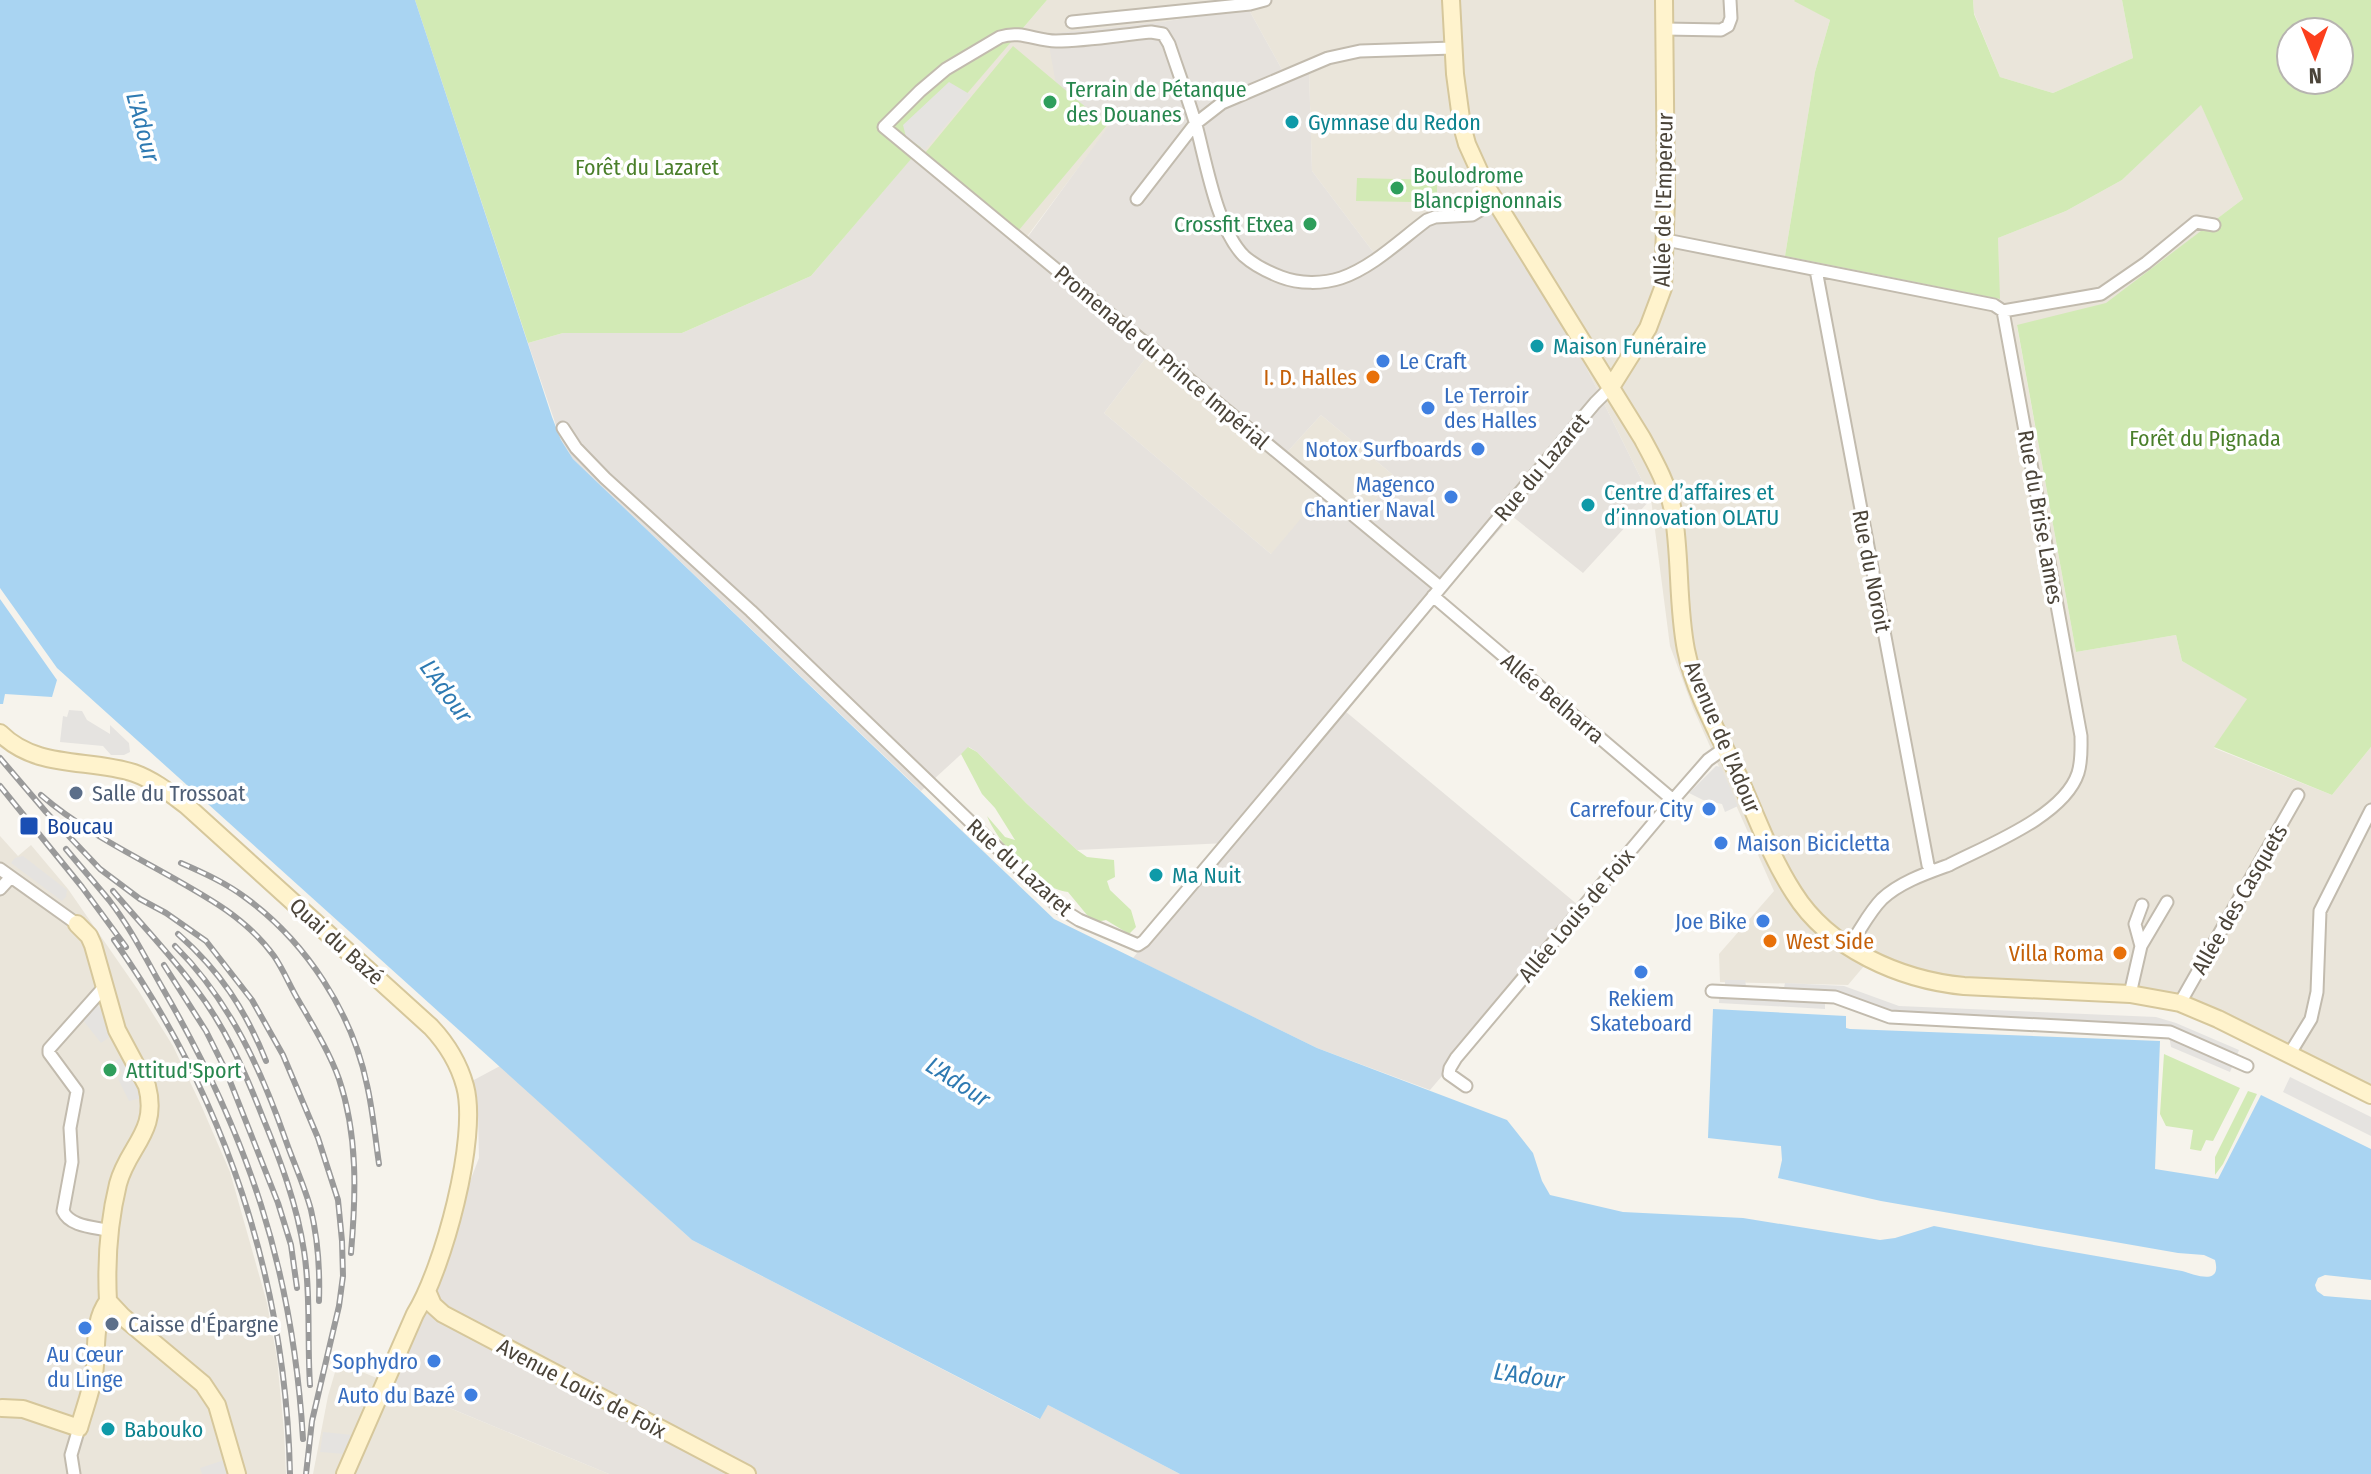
<svg xmlns="http://www.w3.org/2000/svg" width="2371" height="1474" font-family="'Fira Sans Condensed',sans-serif">
  <style>
    .residential { fill: #eae5da }
    .industrial { fill: #e6e2dd; fill-rule: evenodd }
    .green { fill: #d2eab5; fill-rule: evenodd }
    .parking { fill: #e5e3e0 }
    .water { fill: #a9d4f2 }
    .lines { fill: none; stroke-linecap: round; stroke-linejoin: round }
    .street-casing { stroke: #c2bbae; stroke-width: 15 }
    .secondary-casing { stroke: #d6c79b; stroke-width: 20 }
    .street { stroke: #fff; stroke-width: 11 }
    .secondary { stroke: #fff3cd; stroke-width: 16 }
    .rail-casing { stroke: #9a9a9a; stroke-width: 6 }
    .rail { stroke: #fff; stroke-width: 3; stroke-dasharray: 9; stroke-linecap: butt }
    .leisure-dot { fill: #2e9e5b; stroke: #fff; stroke-width: 3 }
    .culture-dot { fill: #0f9aa8; stroke: #fff; stroke-width: 3 }
    .shop-dot { fill: #3f7fe0; stroke: #fff; stroke-width: 3 }
    .food-dot { fill: #e8710a; stroke: #fff; stroke-width: 3 }
    .service-dot { fill: #5c6f8a; stroke: #fff; stroke-width: 3 }
    .transit-dot { fill: #1a4fb4; stroke: #fff; stroke-width: 3 }
    .labels { text-anchor: middle; stroke-width: 7; stroke-linejoin: round; paint-order: stroke }
    .leisure-label { font-size: 22px; fill: #27864d; stroke: #fff; text-anchor: start }
    .culture-label { font-size: 22px; fill: #0d838f; stroke: #fff; text-anchor: start }
    .park-label { font-size: 22px; fill: #4a7f2a; stroke: #fff }
    .street-label { font-size: 22px; fill: #4b4439; stroke: #fff }
    .shop-label { font-size: 22px; fill: #366cbe; stroke: #fff; text-anchor: end }
    .food-label { font-size: 22px; fill: #c56008; stroke: #fff; text-anchor: end }
    .service-label { font-size: 22px; fill: #4e5e75; stroke: #fff; text-anchor: start }
    .transit-label { font-size: 22px; fill: #164399; stroke: #fff; text-anchor: start }
    .water-label { font-size: 24px; font-style: italic; fill: #2e7ab2; stroke: #fff }
  </style>
  <rect width="100%" height="100%" fill="#f6f3ec"/>
  <path class="residential" d="M1047 0H1795L1830 20 1815 72 1785 256 1999 299 1998 238 2066 211 2122 180 2201 104 2243 199 2106 304 2017 326 2076 652 2176 635 2182 661 2248 699 2214 748 2332 795 2371 747V1087L2163 992 2117 985 1933 977 1875 953 1848 985 1720 982 1719 954 1774 891 1693 708 1670 646 1651 499 1561 316 1482 194 1374 253 1312 171 1309 70 1285 75 1248 8 1161 22 1057 90 1111 124 1026 238 914 155Z
    M1973 0H2122L2133 58 2053 93 2000 77 1974 13Z
    M1148 355 1278 462 1321 415 1393 475 1357 526 1271 554 1104 413Z
    M0 836 18 856 31 845 68 889 138 990 173 1046 201 1105 230 1172 267 1303 277 1358 284 1432 286 1474H0Z
    M338 1362 609 1474H313L328 1396Z"/>
  <path class="industrial" d="M1248 8 1285 75 1309 69 1312 171 1374 253 1482 193 1561 316 1651 499 1583 573 1512 516 1427 611 1345 711 1584 910 1430 1090 1317 1048 1133 958 1227 843 1077 850 1026 803 977 752 969 747 921 791 573 459 561 440 528 343 563 333H682L811 276 914 155 1027 238 1110 124 1057 90 1047 34 1161 22ZM1148 355 1278 462 1321 415 1393 475 1357 526 1320 496 1271 554 1104 413Z
    M500 1066 692 1240 1039 1419 1048 1405 1180 1474H609L392 1384 479 1158 478 1113 472 1081Z"/>
  <path class="green" d="M415 0H1047L811 276 682 333H563L528 343Z
    M1795 0H1973L1974 14 2000 77 2053 93 2133 58 2122 0H2371V747L2332 795 2214 747 2247 699 2182 661 2176 635 2076 652 2017 325 2106 303 2243 199 2201 105 2122 180 2066 211 1998 238 2000 299 1785 256 1815 72 1830 20 1794 1ZM2291 32H2339V80H2291Z
    M1013 46 1107 125 1019 230 925 153Z
    M1357 178 1437 180V196H1414L1413 202 1356 201Z
    M968 747 977 752 1026 803 1077 850 1087 857 1114 860 1115 877 1107 881 1110 890 1131 910 1136 927 1129 934 1106 920 1097 922 1087 915 1068 892C1038 889 998 843 987 816L1005 837 1015 840 995 808 982 794 961 754Z
    M2164 1054 2240 1088 2213 1141 2206 1140 2201 1151 2190 1149 2193 1130 2166 1126 2160 1114Z
    M2248 1091 2257 1094 2223 1164 2215 1175V1157Z"/>
  <path class="parking" d="M949 82 971 95 925 150 906 137 903 125Z
    M69 710 82 711 87 720 110 734V725L129 743 130 752 124 755H111L103 746 60 742 63 716 67 717Z
    M1716 766 1721 767 1738 806 1725 812 1722 804 1703 800 1689 793Z
    M23 856 67 890 66 897 62 901 11 863 15 858Z
    M1725 980H1745L1746 986 1784 988 1785 983 1844 986 1899 1006 2156 1017 2176 1023 2239 1050 2230 1072 2171 1047 2169 1036 1889 1021 1842 1003 1825 1002V1009L1719 1003 1720 986H1725Z
    M97 1005 102 1010 112 1035 101 1043 82 1019Z
    M125 1056 140 1087 142 1098 129 1101 118 1079 122 1073 115 1061Z
    M2290 1077 2371 1117V1136L2283 1092Z
    M323 1432 353 1435 345 1454 320 1452Z
    M224 1460 229 1474H202L200 1468Z"/>
  <path class="water" d="M0 0H415L552 417 561 440 573 459 1054 919 1317 1048 1507 1120 1533 1153 1542 1181 1550 1195 1623 1212 1743 1218 1880 1240 1895 1238 1934 1226 2039 1246 2182 1271C2196 1275 2222 1286 2215 1260L2204 1255 2178 1253 1881 1201 1778 1178 1782 1160 1781 1146 1708 1138 1713 1009 1846 1016V1028L1850 1029 2160 1041 2155 1169 2218 1179 2261 1095 2371 1149V1280L2325 1275 2318 1278 2315 1285 2317 1291 2324 1296 2371 1300V1474H1180L1048 1405 1040 1419 692 1240 57 668 0 588Z
    M0 599 57 680 52 697 5 694 3 704H0Z"/>
  <g class="lines">
    <defs>
      <path id="street" d="M1072 22 1250 4 1265 0
        M1665 29 1721 30 1728 26 1731 18 1730 0
        M1137 199 1195 124 1222 103 1328 58 1360 51 1453 48
        M1666 240 1994 305 2003 311 2081 736C2081 748 2082 760 2078 773 2064 816 1988 845 1949 865 1927 873 1900 882 1882 899 1869 912 1860 931 1849 946
        M1816 270 1928 865 1931 870
        M2003 311 2101 294 2146 263 2196 222 2214 225
        M563 428 576 448 605 478 751 611 1060 908 1079 920 1138 945 1144 941C1296 763 1444 582 1595 403L1611 387
        M1440 587 884 127 920 91 946 69 1000 37C1021 30 1036 41 1056 41 1088 41 1120 35 1151 32L1163 34 1169 44C1178 71 1188 98 1196 125 1206 162 1217 229 1244 256 1255 266 1268 272 1281 277 1299 284 1323 284 1341 278 1373 267 1400 240 1427 220L1435 217 1472 215 1495 201
        M1433 596 1673 800
        M0 869 77 924
        M0 889 11 877
        M2141 946 2167 902
        M106 985 49 1049V1053L77 1091 70 1128 72 1162 63 1211C70 1227 95 1227 111 1231
        M1712 991 1835 997 1890 1017 2170 1032 2247 1066
        M2130 994 2141 946 2135 924 2142 905
        M2180 1003 2298 795
        M2289 1055 2311 1019 2317 992 2320 911 2371 810
        M1466 1086 1449 1074 1450 1068 1456 1058 1673 800 1708 760 1725 748
        M74 1474 71 1455 79 1428"/>
      <path id="secondary" d="M1451 0 1455 74 1462 126 1467 144 1486 186 1642 438C1655 462 1668 485 1673 511 1681 557 1677 604 1686 650 1694 691 1719 735 1737 773 1755 813 1770 856 1794 893 1829 949 1901 980 1964 986L2130 994 2180 1003 2218 1019 2371 1095
        M1611 387 1648 328 1663 288 1666 199 1664 0
        M0 733C37 770 89 758 134 773 154 780 171 794 187 806L431 1027C446 1043 459 1064 465 1086 479 1137 443 1269 415 1314L345 1474
        M77 924 89 936 93 945 117 1030 147 1086C159 1132 128 1146 118 1184 109 1221 106 1262 108 1301L123 1317 203 1384 217 1405 237 1474
        M427 1291 433 1305 443 1314 747 1474
        M2 1408 23 1409 79 1428C84 1410 91 1392 94 1374 98 1348 92 1323 108 1301"/>
    </defs>
    <use href="#street" class="street-casing"/>
    <use href="#secondary" class="secondary-casing"/>
    <use href="#street" class="street"/>
    <use href="#secondary" class="secondary"/>
    <defs>
      <path id="rail" d="M0 758 46 812 100 869 140 899 166 913 206 941 252 1000 283 1055 318 1138 338 1200 342 1241 343 1276 339 1306 312 1421 306 1474
        M0 786 82 887 126 947
        M41 795C94 841 167 870 226 910 243 922 261 938 274 956 283 969 289 984 297 998 312 1024 329 1051 339 1079 358 1135 356 1195 351 1253
        M66 849C80 866 95 883 109 900 130 927 146 959 163 989 248 1135 293 1270 303 1439
        M181 863C204 873 226 883 246 898 306 942 352 1012 367 1085 373 1111 375 1137 379 1164
        M113 891C141 924 171 955 196 989 226 1028 245 1072 263 1118 281 1162 297 1205 304 1251 311 1295 307 1340 310 1385
        M178 934C220 971 245 1009 266 1061
        M114 940C225 1097 286 1281 290 1474
        M175 946C230 1001 261 1069 286 1141 294 1164 305 1187 311 1210 318 1240 320 1271 319 1301
        M164 965 206 1031 226 1071 278 1203 291 1245 297 1288"/>
    </defs>
    <use href="#rail" class="rail-casing"/>
    <use href="#rail" class="rail"/>
  </g>
  <g class="leisure-dot">
    <circle cx="1050" cy="102" r="8"/>
    <circle cx="1397" cy="188" r="8"/>
    <circle cx="1310" cy="224" r="8"/>
    <circle cx="110" cy="1070" r="8"/>
  </g>
  <g class="culture-dot">
    <circle cx="1292" cy="122" r="8"/>
    <circle cx="1537" cy="346" r="8"/>
    <circle cx="1588" cy="505" r="8"/>
    <circle cx="1156" cy="875" r="8"/>
    <circle cx="108" cy="1429" r="8"/>
  </g>
  <g class="shop-dot">
    <circle cx="1383" cy="361" r="8"/>
    <circle cx="1428" cy="408" r="8"/>
    <circle cx="1478" cy="449" r="8"/>
    <circle cx="1451" cy="497" r="8"/>
    <circle cx="1709" cy="809" r="8"/>
    <circle cx="1721" cy="843" r="8"/>
    <circle cx="1763" cy="921" r="8"/>
    <circle cx="1641" cy="972" r="8"/>
    <circle cx="85" cy="1328" r="8"/>
    <circle cx="434" cy="1361" r="8"/>
    <circle cx="471" cy="1395" r="8"/>
  </g>
  <g class="food-dot">
    <circle cx="1373" cy="377" r="8"/>
    <circle cx="1770" cy="941" r="8"/>
    <circle cx="2120" cy="953" r="8"/>
  </g>
  <g class="service-dot">
    <circle cx="76" cy="793" r="8"/>
    <circle cx="112" cy="1324" r="8"/>
  </g>
  <rect class="transit-dot" x="19" y="816" width="20" height="20" rx="4"/>
  <g class="labels">
    <g class="leisure-label">
      <text x="1066" y="97">Terrain de Pétanque<tspan x="1066" dy="25">des Douanes</tspan></text>
      <text x="1413" y="183">Boulodrome<tspan x="1413" dy="25">Blancpignonnais</tspan></text>
      <text x="1294" y="232" text-anchor="end">Crossfit Etxea</text>
      <text x="126" y="1078">Attitud'Sport</text>
    </g>
    <g class="culture-label">
      <text x="1308" y="130">Gymnase du Redon</text>
      <text x="1553" y="354">Maison Funéraire</text>
      <text x="1604" y="500">Centre d’affaires et<tspan x="1604" dy="25">d’innovation OLATU</tspan></text>
      <text x="1172" y="883">Ma Nuit</text>
      <text x="124" y="1437">Babouko</text>
    </g>
    <g class="park-label">
      <text x="647" y="175">Forêt du Lazaret</text>
      <text x="2205" y="446">Forêt du Pignada</text>
    </g>
    <g class="street-label">
      <text transform="translate(1663 200) rotate(-89)" y="8">Allée de l'Empereur</text>
      <text transform="translate(1162 357) rotate(40)" y="8">Promenade du Prince Impérial</text>
      <text transform="translate(1541 467) rotate(-50)" y="8">Rue du Lazaret</text>
      <text transform="translate(2041 517) rotate(80)" y="8">Rue du Brise Lames</text>
      <text transform="translate(1872 571) rotate(79)" y="8">Rue du Noroit</text>
      <text transform="translate(1553 698) rotate(40)" y="8">Allée Belharra</text>
      <text transform="translate(1723 737) rotate(67)" y="8">Avenue de l'Adour</text>
      <text transform="translate(1020 867) rotate(42)" y="8">Rue du Lazaret</text>
      <text transform="translate(2239 899) rotate(-60)" y="8">Allée des Casquets</text>
      <text transform="translate(1576 915) rotate(-50)" y="8">Allée Louis de Foix</text>
      <text transform="translate(337 941) rotate(42)" y="8">Quai du Bazé</text>
      <text transform="translate(582 1388) rotate(28)" y="8">Avenue Louis de Foix</text>
    </g>
    <g class="shop-label">
      <text x="1399" y="369" text-anchor="start">Le Craft</text>
      <text x="1444" y="403" text-anchor="start">Le Terroir<tspan x="1444" dy="25">des Halles</tspan></text>
      <text x="1462" y="457">Notox Surfboards</text>
      <text x="1435" y="492">Magenco<tspan x="1435" dy="25">Chantier Naval</tspan></text>
      <text x="1693" y="817">Carrefour City</text>
      <text x="1737" y="851" text-anchor="start">Maison Bicicletta</text>
      <text x="1747" y="929">Joe Bike</text>
      <text x="1641" y="1006" text-anchor="middle">Rekiem<tspan x="1641" dy="25">Skateboard</tspan></text>
      <text x="85" y="1362" text-anchor="middle">Au Cœur<tspan x="85" dy="25">du Linge</tspan></text>
      <text x="418" y="1369">Sophydro</text>
      <text x="455" y="1403">Auto du Bazé</text>
    </g>
    <g class="food-label">
      <text x="1357" y="385">I. D. Halles</text>
      <text x="1786" y="949" text-anchor="start">West Side</text>
      <text x="2104" y="961">Villa Roma</text>
    </g>
    <g class="service-label">
      <text x="92" y="801">Salle du Trossoat</text>
      <text x="128" y="1332">Caisse d'Épargne</text>
    </g>
    <g class="transit-label">
      <text x="47" y="834">Boucau</text>
    </g>
    <g class="water-label">
      <text transform="translate(143 127) rotate(75)" y="8">L'Adour</text>
      <text transform="translate(446 691) rotate(54)" y="8">L'Adour</text>
      <text transform="translate(958 1082) rotate(33)" y="8">L'Adour</text>
      <text transform="translate(1529 1376) rotate(8)" y="8">L'Adour</text>
    </g>
  </g>
  <g transform="translate(2315 56) rotate(179)"><circle r="38" fill="#ffffff" stroke="#b7b4b0" stroke-width="2"/>
  <path d="M0-6L14 30L0 20L-14 30Z" fill="#fc3f1d"/>
  <text y="-12" font-size="22" font-weight="bold" text-anchor="middle" fill="#4b4439">N</text>
  </g>
</svg>
